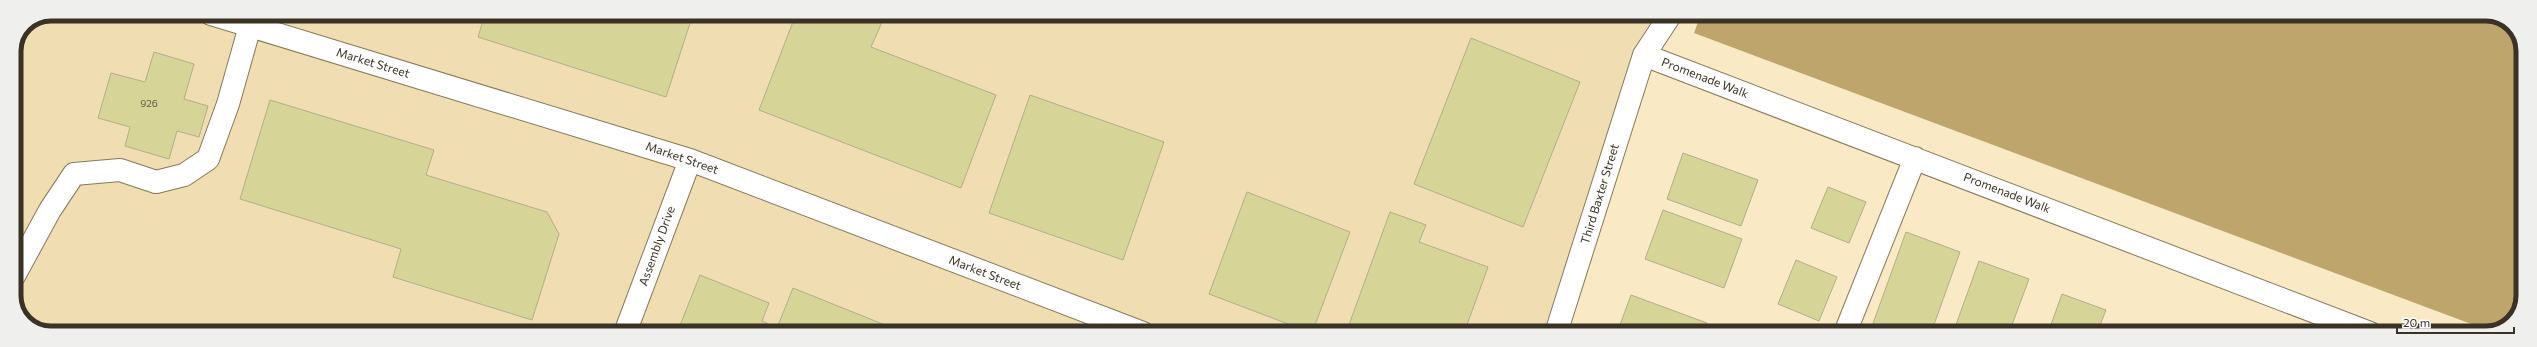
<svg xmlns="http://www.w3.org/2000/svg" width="2537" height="347" font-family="Commissioner,sans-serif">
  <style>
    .built { fill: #f0ddb2 }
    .forest { fill: #bea56c }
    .building { fill: #d6d496; stroke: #b0af8b }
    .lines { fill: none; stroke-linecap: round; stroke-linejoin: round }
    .minor-casing { stroke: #877958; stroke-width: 24 }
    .minor { stroke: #fff; stroke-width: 22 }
    .labels { text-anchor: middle; stroke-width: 3.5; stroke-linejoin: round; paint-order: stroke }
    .number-label { font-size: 10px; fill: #615b41 }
    .street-label { font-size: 12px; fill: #3a3325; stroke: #fff }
    .rim { fill: none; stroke: #3a3325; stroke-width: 5 }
  </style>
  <rect width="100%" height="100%" fill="#f9e9c5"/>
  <path class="built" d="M52 14H1671L1644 55 1556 333H47L25 322 14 300V52L25 25Z"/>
  <path class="forest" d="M1701 14H2490L2512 25 2523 47V300L2510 324 2490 331 1694 33Z"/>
  <path class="building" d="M485 14H693L666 97 478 37Z
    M796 14H862L882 22 871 47 996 95 961 188 759 110Z
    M1471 38 1580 82 1523 227 1414 184Z
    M154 52 194 64 184 99 208 106 199 137 177 131 169 159 125 146 130 127 98 118 111 73 145 82Z
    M1030 95 1164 142 1123 260 989 213Z
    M270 100 434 150 426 175 547 212 559 234 532 320 393 277 401 249 240 199Z
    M1683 153 1758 180 1741 226 1667 199Z
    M1828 187 1866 202 1849 243 1811 228Z
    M1247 192 1350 232 1312 333 1209 294Z
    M1663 210 1742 239 1724 288 1645 259Z
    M1390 212 1426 225 1419 242 1488 267 1464 333H1346Z
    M1906 232 1960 252 1931 333H1883L1871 329Z
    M1796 260 1837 277 1819 321 1778 304Z
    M1979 261 2029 279 2009 333H1953Z
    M700 275 769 303 762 321 777 328 793 288 905 333H677Z
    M2062 294 2106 310 2097 333H2048Z
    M1631 295 1707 323 1704 333H1617Z
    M2146 325 2167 333H2143Z"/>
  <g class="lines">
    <defs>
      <path id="minor" d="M211 14 690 160 1143 333
        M1644 55 2370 333
        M14 276 50 210 74 174 120 170 156 182 184 175 208 159 228 104 250 26
        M625 333 690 160
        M1556 333 1644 55 1671 14
        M1845 333 1915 158"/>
    </defs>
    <use href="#minor" class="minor-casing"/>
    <use href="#minor" class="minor"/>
  </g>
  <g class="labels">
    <g class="number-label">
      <text x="149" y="107">926</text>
    </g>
    <g class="street-label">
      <text transform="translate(373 63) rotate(17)" y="4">Market Street</text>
      <text transform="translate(1705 78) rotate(21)" y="4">Promenade Walk</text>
      <text transform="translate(682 158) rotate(19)" y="4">Market Street</text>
      <text transform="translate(2007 193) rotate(21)" y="4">Promenade Walk</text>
      <text transform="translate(1600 194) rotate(-73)" y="4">Third Baxter Street</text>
      <text transform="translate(657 246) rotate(-70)" y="4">Assembly Drive</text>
      <text transform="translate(985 273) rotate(21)" y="4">Market Street</text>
    </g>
  </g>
  <path d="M0 0H2537V347H0ZM51 21H2486A30 30 0 0 1 2516 51V296A30 30 0 0 1 2486 326H51A30 30 0 0 1 21 296V51A30 30 0 0 1 51 21Z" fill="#efefee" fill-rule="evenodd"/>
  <path class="rim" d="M51 21H2486A30 30 0 0 1 2516 51V296A30 30 0 0 1 2486 326H51A30 30 0 0 1 21 296V51A30 30 0 0 1 51 21Z"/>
  <path d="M2397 327v6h117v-6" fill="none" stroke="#3a3325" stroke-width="2"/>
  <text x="2403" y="327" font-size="12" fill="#3a3325" stroke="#ffffff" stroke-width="3" paint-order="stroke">20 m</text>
</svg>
